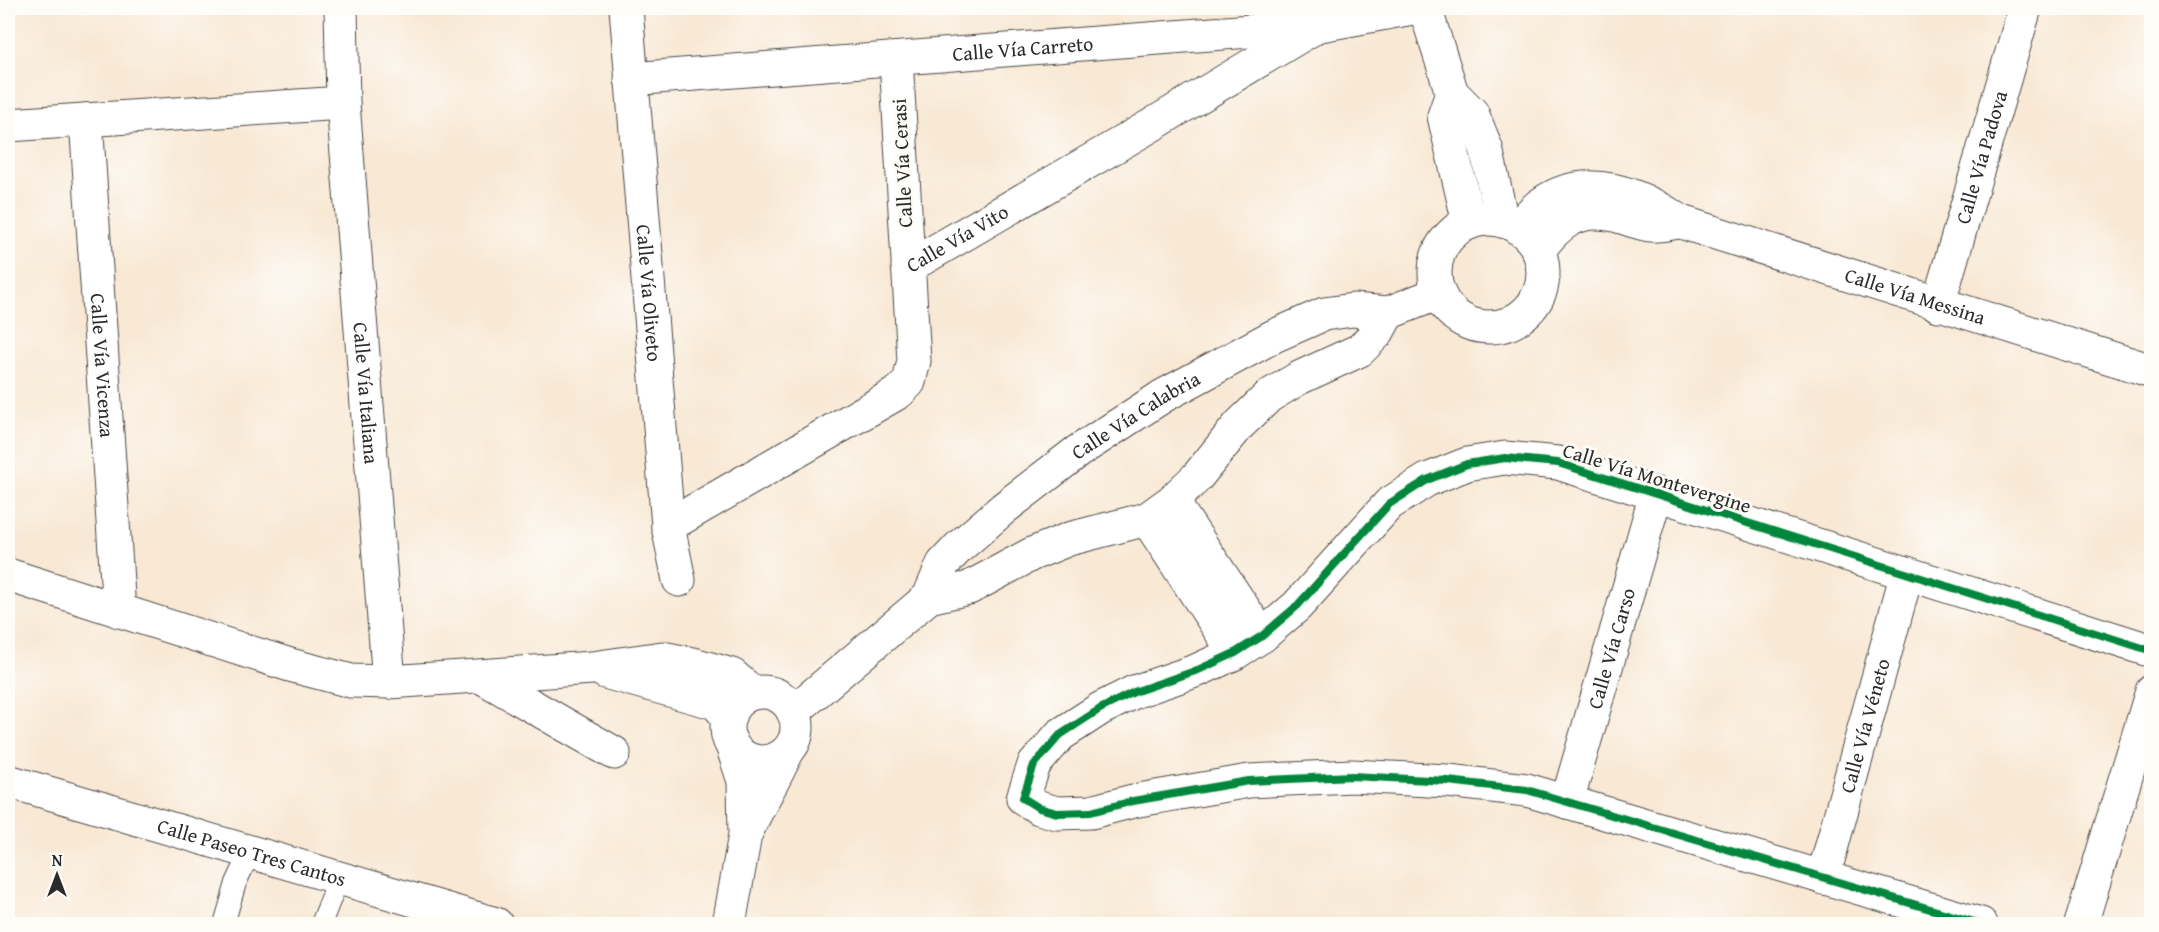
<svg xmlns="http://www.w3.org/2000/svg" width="2159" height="932" font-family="'Gentium Book Plus',serif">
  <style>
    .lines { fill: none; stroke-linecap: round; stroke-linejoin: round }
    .service-casing { stroke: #4a4744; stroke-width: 22 }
    .minor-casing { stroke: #4a4744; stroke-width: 35 }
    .tertiary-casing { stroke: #4a4744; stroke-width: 35 }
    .service { stroke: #fff; stroke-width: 20 }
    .minor { stroke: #fff; stroke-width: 33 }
    .tertiary { stroke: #fff; stroke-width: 33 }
    .cycleway-casing { stroke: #fdfcf7; stroke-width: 11 }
    .cycleway { stroke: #00873e; stroke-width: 8 }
    .labels { text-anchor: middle; stroke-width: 6; stroke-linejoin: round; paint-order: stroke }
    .street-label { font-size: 20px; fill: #2b2b2b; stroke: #fdfcf7 }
  </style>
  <rect width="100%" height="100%" fill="#fdfcf7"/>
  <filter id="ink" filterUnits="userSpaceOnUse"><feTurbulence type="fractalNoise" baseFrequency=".0167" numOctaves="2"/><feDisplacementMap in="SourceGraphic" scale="12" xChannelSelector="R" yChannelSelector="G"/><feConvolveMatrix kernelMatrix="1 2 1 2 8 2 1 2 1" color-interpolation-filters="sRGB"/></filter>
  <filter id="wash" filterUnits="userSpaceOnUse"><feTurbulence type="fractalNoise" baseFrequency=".008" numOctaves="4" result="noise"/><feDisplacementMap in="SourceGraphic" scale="24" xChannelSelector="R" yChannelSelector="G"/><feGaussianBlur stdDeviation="1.35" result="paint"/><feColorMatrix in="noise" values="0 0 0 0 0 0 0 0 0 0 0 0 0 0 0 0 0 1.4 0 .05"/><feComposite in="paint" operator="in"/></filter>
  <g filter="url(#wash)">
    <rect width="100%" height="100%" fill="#f8e8d4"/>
  </g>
  <g filter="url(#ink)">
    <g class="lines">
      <defs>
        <path id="service" d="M224 924 236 883 250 853
          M321 924 339 878"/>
        <g id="minor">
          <path id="s1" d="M341 8 343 103 389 682"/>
          <path id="s2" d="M626 8 668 526 679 580"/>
          <path d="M1425 8 1452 93 1472 113 1486 148 1502 221"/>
          <path id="s3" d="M631 79 1315 26 1413 8"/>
          <path d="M1452 93 1444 116 1469 223"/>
          <path id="s4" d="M86 120 119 611"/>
          <path d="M8 125 343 103"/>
          <circle cx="1489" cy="273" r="54"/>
          <path id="s5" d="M1518 228C1525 220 1532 210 1541 204 1586 171 1640 194 1681 222L2152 371"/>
          <path d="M1539 250C1558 223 1579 207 1614 215 1626 218 1638 223 1650 225 1657 226 1666 224 1673 223"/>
          <path id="s6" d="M908 267 1145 129 1310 30"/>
          <path id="s7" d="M1938 305 2025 8"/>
          <path d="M1172 501 1262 636"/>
          <path d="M1147 519 1235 653"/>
          <path d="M668 526 899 392 909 382 914 361 896 59"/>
          <path d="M8 575 290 665 351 681 389 682 592 668 662 658 697 665 732 675 753 693"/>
          <path d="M929 597 969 588 1032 554 1069 539 1147 519 1172 501 1197 477 1239 425 1269 396 1299 378 1360 350 1377 333 1388 313"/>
          <path d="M605 672 716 703 729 718"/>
          <path d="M482 677 614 753"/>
          <circle cx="762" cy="727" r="35"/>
          <path id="s8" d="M793 712 929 597 943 564 959 547 1004 508 1077 452 1163 396 1274 336 1324 314 1353 310 1388 313 1439 293"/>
          <path id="s9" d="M1567 802 1656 494"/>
          <path d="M747 831C759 804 775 779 787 752"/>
          <path id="s10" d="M1823 878 1907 573"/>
          <path d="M729 924 745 835 744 781 731 742"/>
          <path d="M1981 924 1527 790 1448 781 1352 776 1249 781 1133 801 1091 812 1057 813 1039 808 1023 798 1034 765 1060 735 1100 709 1134 692 1198 670 1235 653 1262 636 1297 606 1389 504 1427 480 1467 464 1505 458 1558 463 2152 651"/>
          <path d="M2081 924 2152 691"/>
        </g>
        <g id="tertiary">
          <path id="s11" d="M8 781 496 924"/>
        </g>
      </defs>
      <use href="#service" class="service-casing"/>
      <use href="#minor" class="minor-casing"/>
      <use href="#tertiary" class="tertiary-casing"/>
      <use href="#service" class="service"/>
      <use href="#minor" class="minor"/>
      <use href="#tertiary" class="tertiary"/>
      <defs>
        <path id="cycleway" d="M1981 924 1527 790 1448 781 1352 776 1249 781 1133 801 1091 812 1057 813 1039 808 1023 798 1034 765 1060 735 1100 709 1134 692 1198 670 1235 653 1262 636 1297 606 1389 504 1427 480 1467 464 1505 458 1558 463 2152 651"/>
      </defs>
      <use href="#cycleway" class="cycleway-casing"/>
      <use href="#cycleway" class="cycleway"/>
    </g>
  </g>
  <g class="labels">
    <g class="street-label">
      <text dy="7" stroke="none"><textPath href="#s3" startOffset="393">Calle Vía Carreto</textPath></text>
      <text dy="7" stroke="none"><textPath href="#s7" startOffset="154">Calle Vía Padova</textPath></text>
      <text transform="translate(902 163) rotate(-93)" y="7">Calle Vía Cerasi</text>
      <text dy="7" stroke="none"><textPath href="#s6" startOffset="57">Calle Vía Vito</textPath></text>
      <text dy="7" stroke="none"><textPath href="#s2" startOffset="286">Calle Vía Oliveto</textPath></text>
      <text dy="7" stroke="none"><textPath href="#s5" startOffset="430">Calle Vía Messina</textPath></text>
      <text dy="7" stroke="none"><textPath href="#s4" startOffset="246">Calle Vía Vicenza</textPath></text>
      <text dy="7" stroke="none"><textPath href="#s1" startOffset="386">Calle Vía Italiana</textPath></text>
      <text dy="7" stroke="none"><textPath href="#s8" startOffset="458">Calle Vía Calabria</textPath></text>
      <text transform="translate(1657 478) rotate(17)" y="7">Calle Vía Montevergine</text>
      <text dy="7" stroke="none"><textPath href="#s9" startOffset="160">Calle Vía Carso</textPath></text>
      <text dy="7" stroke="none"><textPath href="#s10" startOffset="158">Calle Vía Véneto</textPath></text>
      <text dy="7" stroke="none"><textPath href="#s11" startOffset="254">Calle Paseo Tres Cantos</textPath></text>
    </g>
  </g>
  <rect width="2159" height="932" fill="none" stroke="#fdfcf7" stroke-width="30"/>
  <g transform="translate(57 875)" stroke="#fdfcf7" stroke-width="4.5" paint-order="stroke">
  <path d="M0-4.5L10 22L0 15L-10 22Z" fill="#2b2b2b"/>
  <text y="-9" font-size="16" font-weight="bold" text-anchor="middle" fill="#2b2b2b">N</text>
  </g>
</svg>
